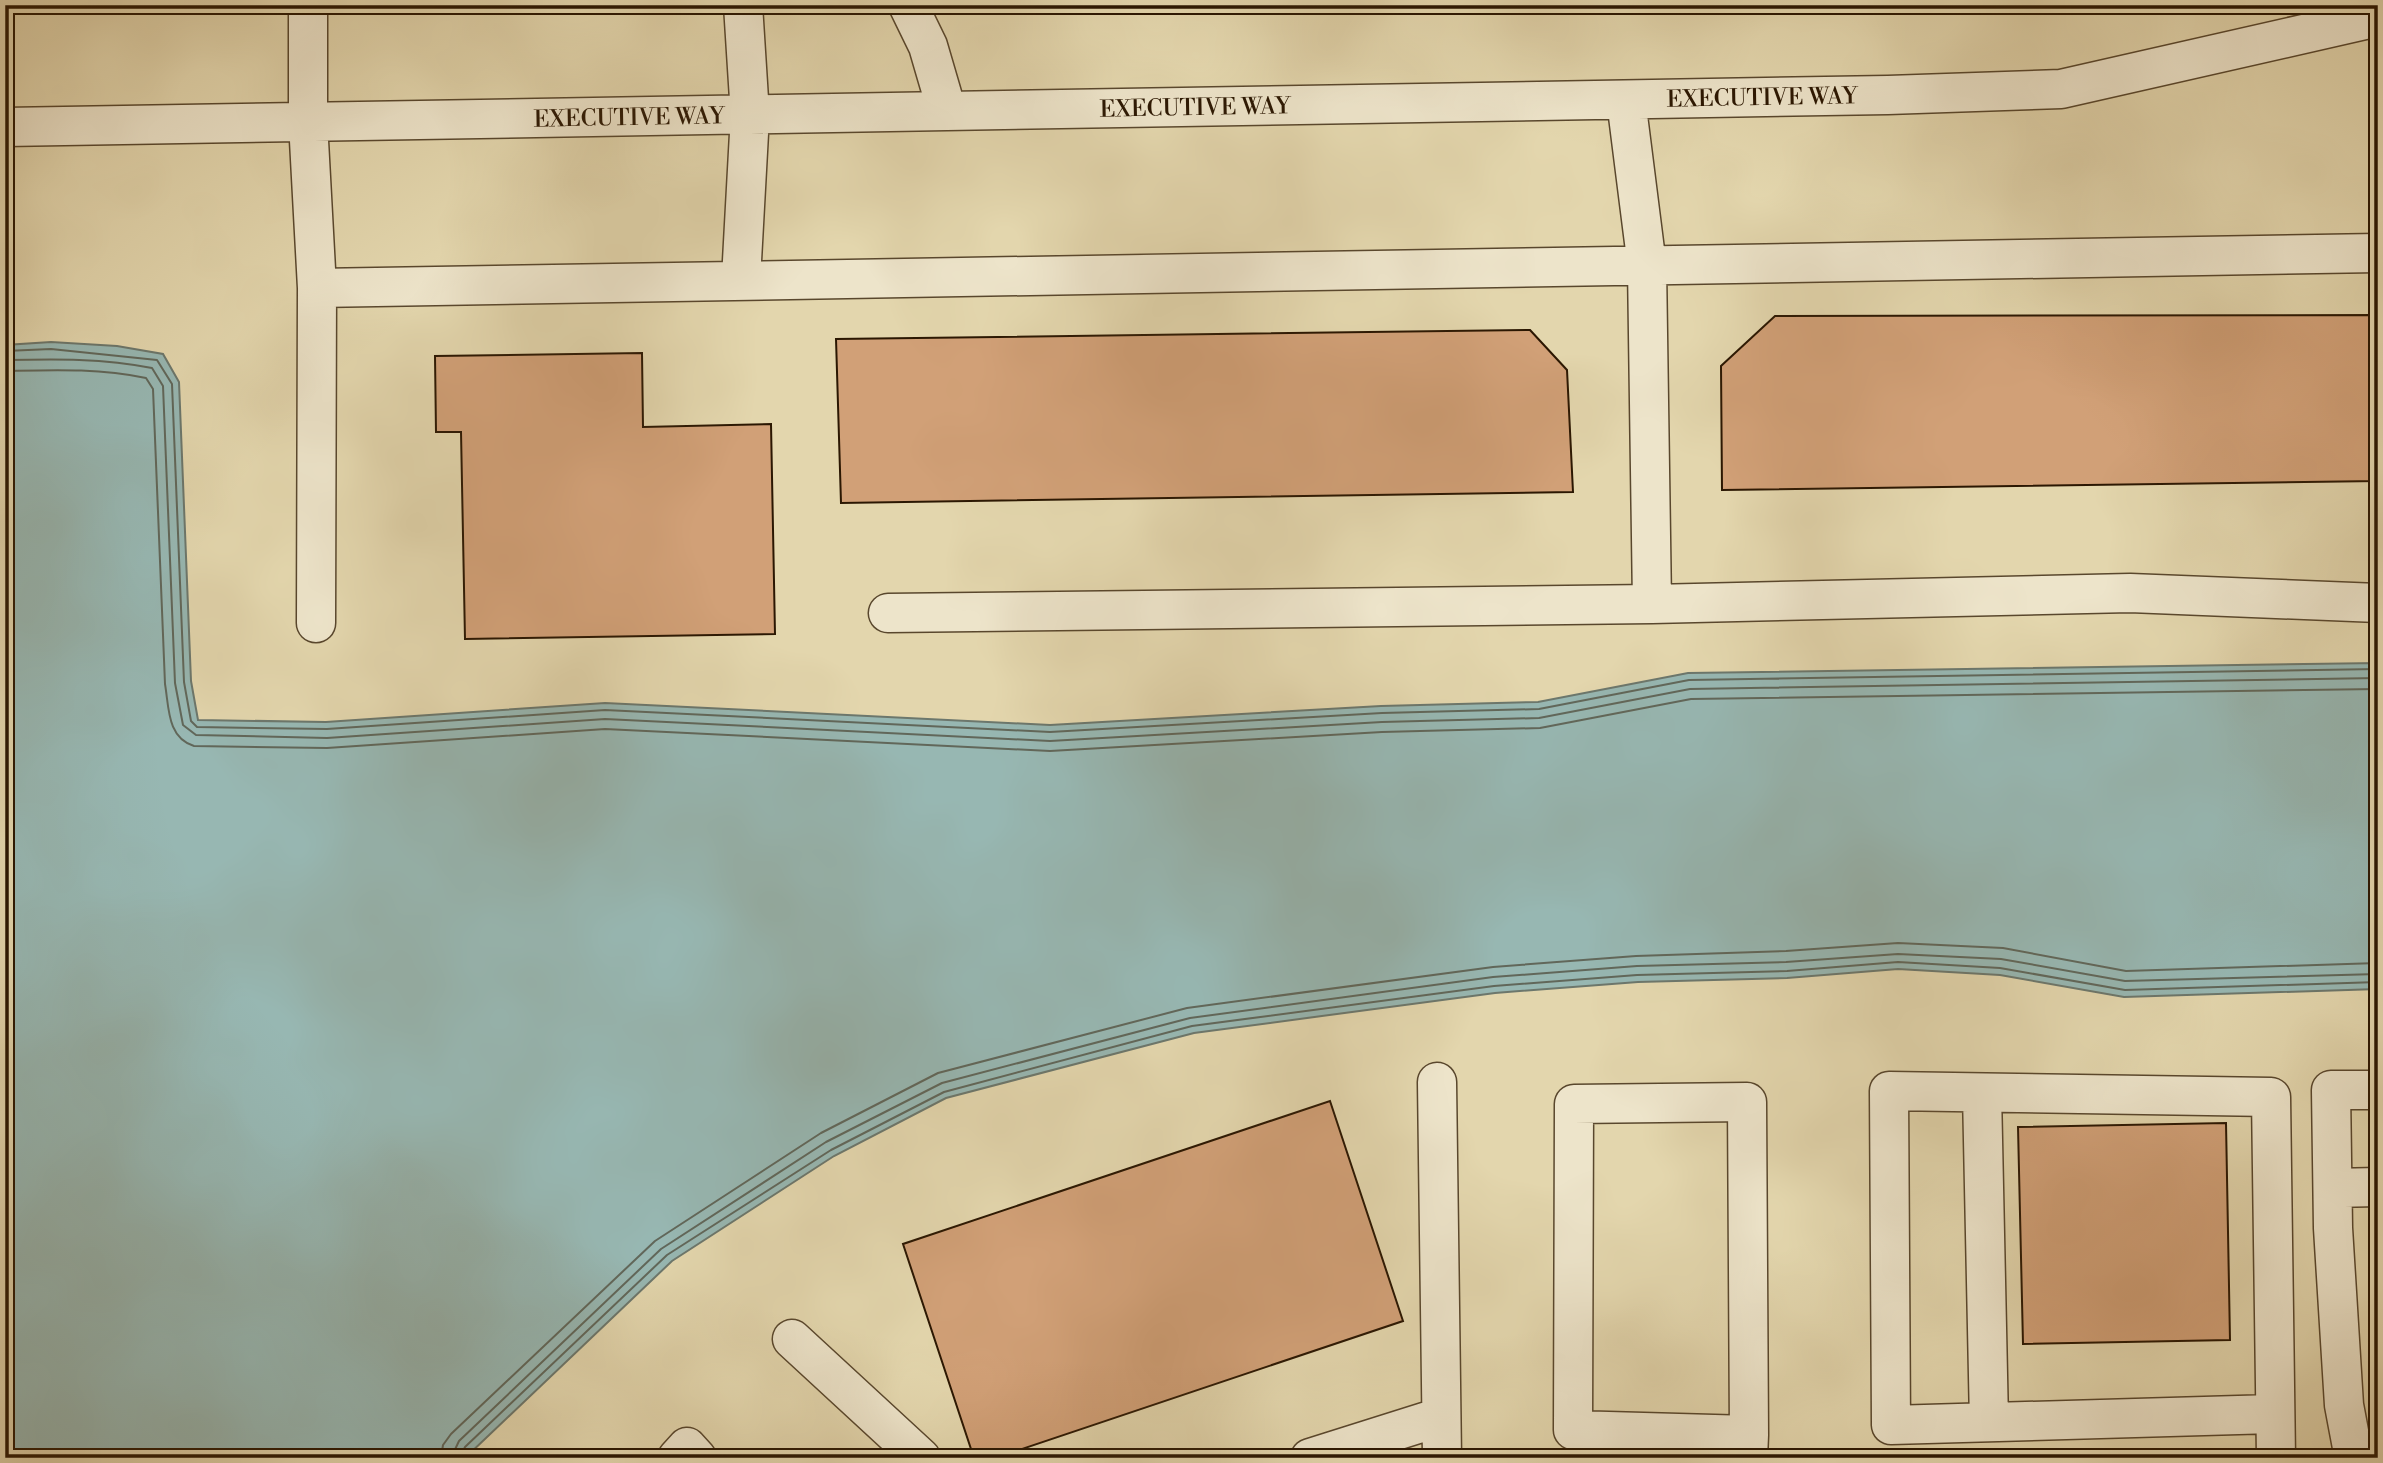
<svg xmlns="http://www.w3.org/2000/svg" width="2383" height="1463" font-family="'Libre Bodoni',serif">
  <style>
    .water { fill: #97b7b2; stroke: #6c776c; stroke-width: 2 }
    .lines { fill: none; stroke-linecap: round; stroke-linejoin: round }
    .shore { stroke: #61675a; stroke-width: 2 }
    .building { fill: #d1a077; stroke: #2b1702; stroke-width: 2 }
    .minor-casing { stroke: #59472d; stroke-width: 41 }
    .minor { stroke: #ede4ca; stroke-width: 38 }
    .labels { text-anchor: middle; stroke-width: 6; stroke-linejoin: round; paint-order: stroke }
    .street-label { font-size: 23px; fill: #2b1702; stroke: #ede4ca }
  </style>
  <rect width="100%" height="100%" fill="#e3d6ad"/>
  <filter id="stains"><feTurbulence type="fractalNoise" baseFrequency=".00286" numOctaves="4"/><feColorMatrix values="0 0 0 0 .2 0 0 0 0 .09 0 0 0 0 .02 0 0 0 .5 -.17"/></filter>
  <radialGradient id="worn" r=".72"><stop offset=".6" stop-color="#630" stop-opacity="0"/><stop offset="1" stop-color="#630" stop-opacity=".3"/></radialGradient>
  <path class="water" d="M51 342 117 346 163 354 179 382 191 681 198 720 326 722 605 703 1050 725 1381 706 1538 702 1688 673 2378 663V989L2124 997 2000 975 1898 969 1787 978 1638 982 1495 993 1194 1033 946 1098 834 1156 672 1261 465 1458H5V345Z"/>
  <g class="lines">
    <path class="shore" d="M5 351 51 349 157 360 172 384 184 682 191 721 197 727 327 729 605 710 1050 732 1382 713 1539 709 1689 680 2378 669
      M5 360C55 359 103 358 152 368L163 386 175 683 183 725 196 735 327 738 605 719 1050 741 1382 722 1539 718 1690 689 2378 678
      M5 371C53 370 98 368 146 378L153 389 165 684C169 707 167 738 194 746L327 748 605 729 1050 751 1382 732 1540 728 1691 699 2378 689
      M441 1458 443 1445 451 1434 655 1241 821 1133 938 1073 1187 1008 1493 967 1636 956 1786 951 1898 943 2003 948 2126 971 2378 963
      M451 1458 459 1441 661 1249 826 1142 942 1083 1190 1018 1493 977 1637 966 1786 962 1898 954 2001 959 2125 981 2378 974
      M460 1458 465 1447 667 1255 831 1150 944 1092 1192 1026 1494 986 1637 975 1787 971 1898 962 2000 968 2125 990 2378 982"/>
  </g>
  <path class="building" d="M2378 315V481L1722 490 1721 366 1775 316Z
    M1530 330 1567 370 1573 492 841 503 836 339Z
    M642 353 643 427 771 424 775 634 465 639 461 432H436L435 356Z
    M1330 1101 1403 1321 995 1458H974L903 1244Z
    M2226 1123 2230 1340 2023 1344 2018 1127Z"/>
  <g class="lines">
    <defs>
      <path id="minor" d="M308 5V122L317 288 316 623
        M908 5 928 46 947 111
        M1626 100 1647 266 1652 604
        M5 127 1888 95 2061 89 2378 17
        M741 279 750 115 743 5
        M317 288 2378 253
        M888 613 1652 604 2130 593 2378 603
        M1437 1082 1442 1458
        M1982 1093 1989 1422
        M2333 1188 2378 1187
        M792 1339 921 1458
        M2273 1414 1891 1425 1889 1091 2271 1097 2276 1458
        M677 1458 687 1447 697 1458
        M1310 1458 1440 1417
        M1748 1458 1749 1435 1747 1102 1574 1104 1573 1430 1749 1435
        M2354 1458 2344 1405 2333 1228 2331 1090H2378"/>
    </defs>
    <use href="#minor" class="minor-casing"/>
    <use href="#minor" class="minor"/>
  </g>
  <g class="labels">
    <g class="street-label">
      <text transform="translate(1762 97) rotate(-1)" y="8">EXECUTIVE WAY</text>
      <text transform="translate(1195 107) rotate(-1)" y="8">EXECUTIVE WAY</text>
      <text transform="translate(629 117) rotate(-1)" y="8">EXECUTIVE WAY</text>
    </g>
  </g>
  <rect width="2383" height="1463" fill="none" stroke="#e3d6ad" stroke-width="28"/>
  <rect x="7" y="7" width="2369" height="1449" fill="none" stroke="#2b1702" stroke-width="3.5"/>
  <rect x="14" y="14" width="2355" height="1435" fill="none" stroke="#2b1702" stroke-width="2"/>
  <rect width="100%" height="100%" filter="url(#stains)"/>
  <rect width="100%" height="100%" fill="url(#worn)"/>
</svg>
